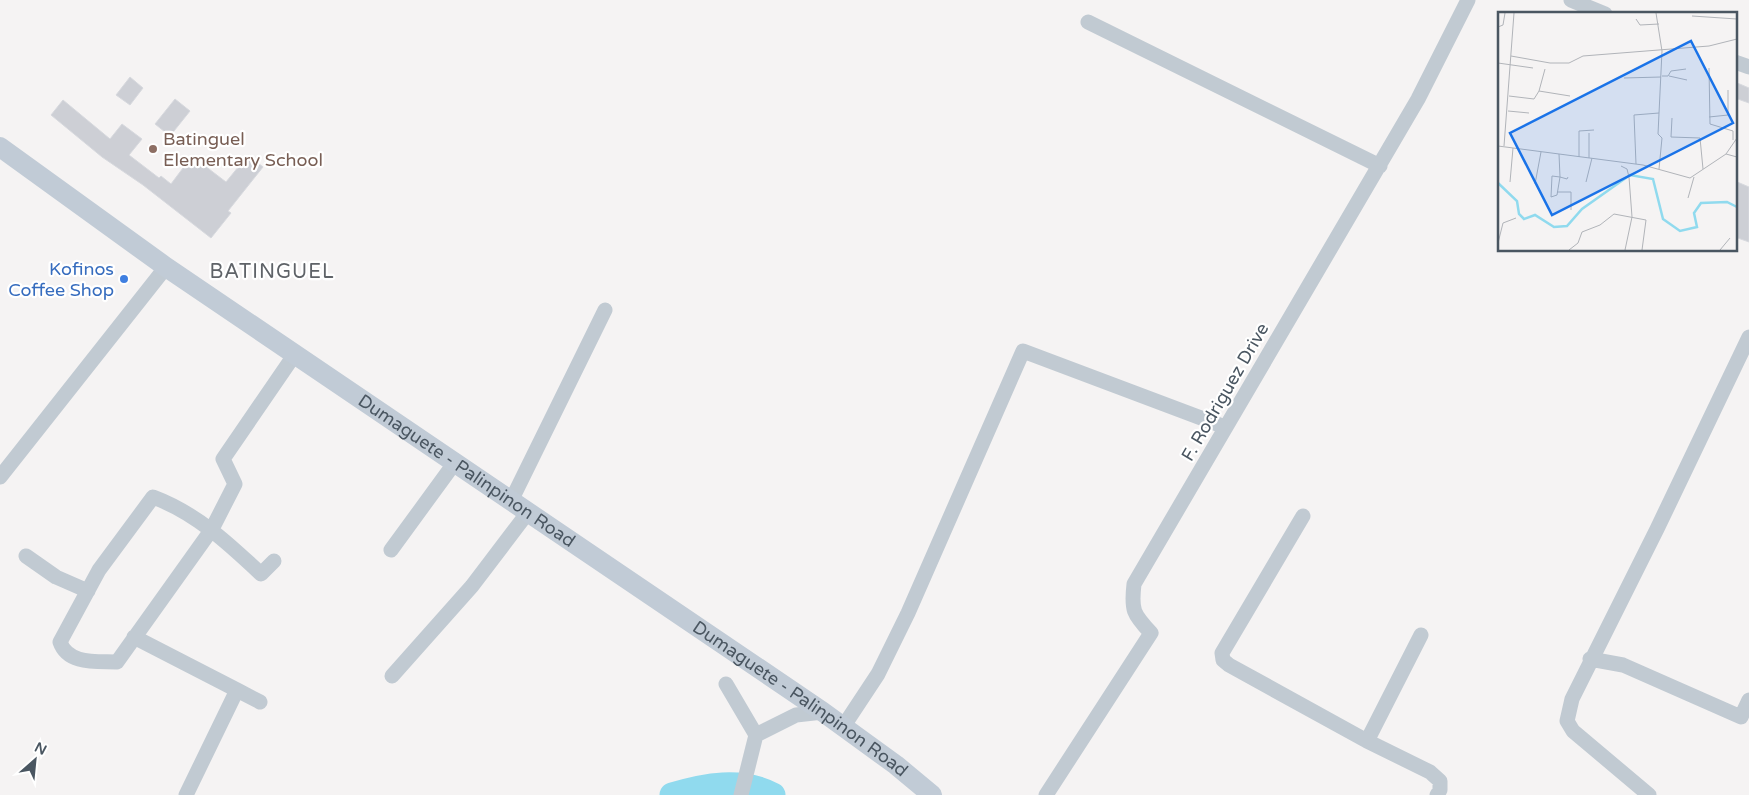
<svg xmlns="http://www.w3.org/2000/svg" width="1749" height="795" font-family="'Varela Round',sans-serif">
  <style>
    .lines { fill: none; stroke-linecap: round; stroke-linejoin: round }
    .river { stroke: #90daee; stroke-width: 25 }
    .building { fill: #cdcfd5; stroke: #d7d9de }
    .minor { stroke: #c1cad2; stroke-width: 15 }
    .secondary { stroke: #c1cbd6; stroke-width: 20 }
    .education-dot { fill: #8d6e63; stroke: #fff; stroke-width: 2 }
    .shop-dot { fill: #3f7fe0; stroke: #fff; stroke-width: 2 }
    .labels { text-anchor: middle; stroke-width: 4.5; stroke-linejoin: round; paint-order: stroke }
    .education-label { font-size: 18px; fill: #785e54; stroke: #fff; text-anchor: start }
    .shop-label { font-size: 18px; fill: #366cbe; stroke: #fff; text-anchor: end }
    .street-label { font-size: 18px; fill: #4a5661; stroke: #fff }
    .quarter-label { font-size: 20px; letter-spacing: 1px; fill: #5f6368; stroke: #fff }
    .inset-river { fill: none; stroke: #90daee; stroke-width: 2.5 }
    .inset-road { fill: none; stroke: #b1b4b9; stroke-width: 1 }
    .view { fill: #1a73e8; fill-opacity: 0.15; stroke: #1a73e8; stroke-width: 2.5 }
    .inset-edge { fill: none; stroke: #4a5661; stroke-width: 2.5 }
  </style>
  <rect width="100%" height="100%" fill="#f5f3f3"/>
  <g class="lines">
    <path class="river" d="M672 795C705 785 741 778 773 795"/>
  </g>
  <path class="building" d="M130 77 143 88 130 105 116 95Z
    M1735 82 1749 88V103L1735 98Z
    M175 99 190 111 170 136 155 124Z
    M63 100 110 139 122 124 142 139 129 155 159 178 161 176 171 184 192 156 226 182 248 155 263 167 228 211 231 213 211 238 143 185 102 157 51 115Z
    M1735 181 1749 187V242L1735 237Z"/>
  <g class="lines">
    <path class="minor" d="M1571 0 1605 14
      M1088 22 1380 166
      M1735 62 1749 67
      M0 477 166 267
      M512 499 605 310
      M1303 516 1222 653 1223 660 1229 665 1367 741 1430 772 1440 781V790L1437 795
      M391 550 456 461
      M26 556 56 577 88 591
      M274 561 261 574C228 543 196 513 153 497L99 570 60 642C68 665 97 661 117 662L212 529 235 484 223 459 295 354
      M134 637 237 690 186 795
      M1590 659 1623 665 1741 717 1749 700
      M392 676 472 586 529 511
      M726 684 756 735 741 795
      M237 690 260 702
      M843 727 878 674 908 613 1023 351 1225 427
      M756 735 796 715 823 712
      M1367 741 1421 635
      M1046 795 1151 633C1133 614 1131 610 1134 584L1418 99 1468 0
      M1649 795 1573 731 1567 721 1572 699 1657 529 1749 337"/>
    <path class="secondary" id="s1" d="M0 147 166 267 823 712 896 765 932 795"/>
  </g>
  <circle class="education-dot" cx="153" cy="149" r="5"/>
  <circle class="shop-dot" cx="124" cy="279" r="5"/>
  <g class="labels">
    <g class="education-label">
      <text x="163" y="145">Batinguel<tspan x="163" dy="21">Elementary School</tspan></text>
    </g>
    <g class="shop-label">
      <text x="114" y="275">Kofinos<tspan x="114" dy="21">Coffee Shop</tspan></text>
    </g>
    <g class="street-label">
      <text transform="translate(1225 392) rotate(-60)" y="6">F. Rodriguez Drive</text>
      <text dy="6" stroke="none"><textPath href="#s1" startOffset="568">Dumaguete - Palinpinon Road</textPath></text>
      <text dy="6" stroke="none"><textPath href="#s1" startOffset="972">Dumaguete - Palinpinon Road</textPath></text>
    </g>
    <g class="quarter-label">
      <text x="272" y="278">BATINGUEL</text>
    </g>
  </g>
  <g transform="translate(1498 12)">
    <rect width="239" height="239" fill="#f5f3f3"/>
    <path class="inset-river" d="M0 171 19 189 21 202 26 207 37 203 56 215 69 214 84 197 132 163 155 167 165 207 182 219 199 215 196 201 203 191 229 190 239 195"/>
    <path class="inset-road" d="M158 1 164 39 160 122 164 126 161 157M194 4 239 7M138 7 142 13 161 12M0 15 5 13 7 1M13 44 52 51H71L85 44 211 34 239 27M0 51 35 56M211 56 212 112 235 119V128M164 64H170L173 59 188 57M171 64 189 68M126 66 163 65M41 79 47 57M11 84 36 87 41 79 72 84M10 99 31 101M211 105 230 103V78M174 106 173 125 202 126 205 157M91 121V146M0 134 145 153 192 166 228 142 239 145M6 134 16 1M61 142 62 165 59 183 53 185 54 164 62 165 69 167 70 165M228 142 239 126M81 145V119L96 118M138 152 136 103 161 101M123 154 129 157 131 165 134 205 127 238M12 170 15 136M88 170 94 146M37 172 43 140M59 180H73V198M190 186 196 165M0 231 5 211 18 206M71 238 80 231 84 220 102 213 116 202 148 208 144 238M222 238 232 226"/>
    <path class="view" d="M193 29 235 111 54 203 12 121Z"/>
    <rect width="239" height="239" class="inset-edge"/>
  </g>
  <g transform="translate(35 760) rotate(27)" stroke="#ffffff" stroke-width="4" paint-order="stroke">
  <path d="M0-4L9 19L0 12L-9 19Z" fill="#4a5661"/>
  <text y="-8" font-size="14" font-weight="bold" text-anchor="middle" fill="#4a5661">N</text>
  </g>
</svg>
